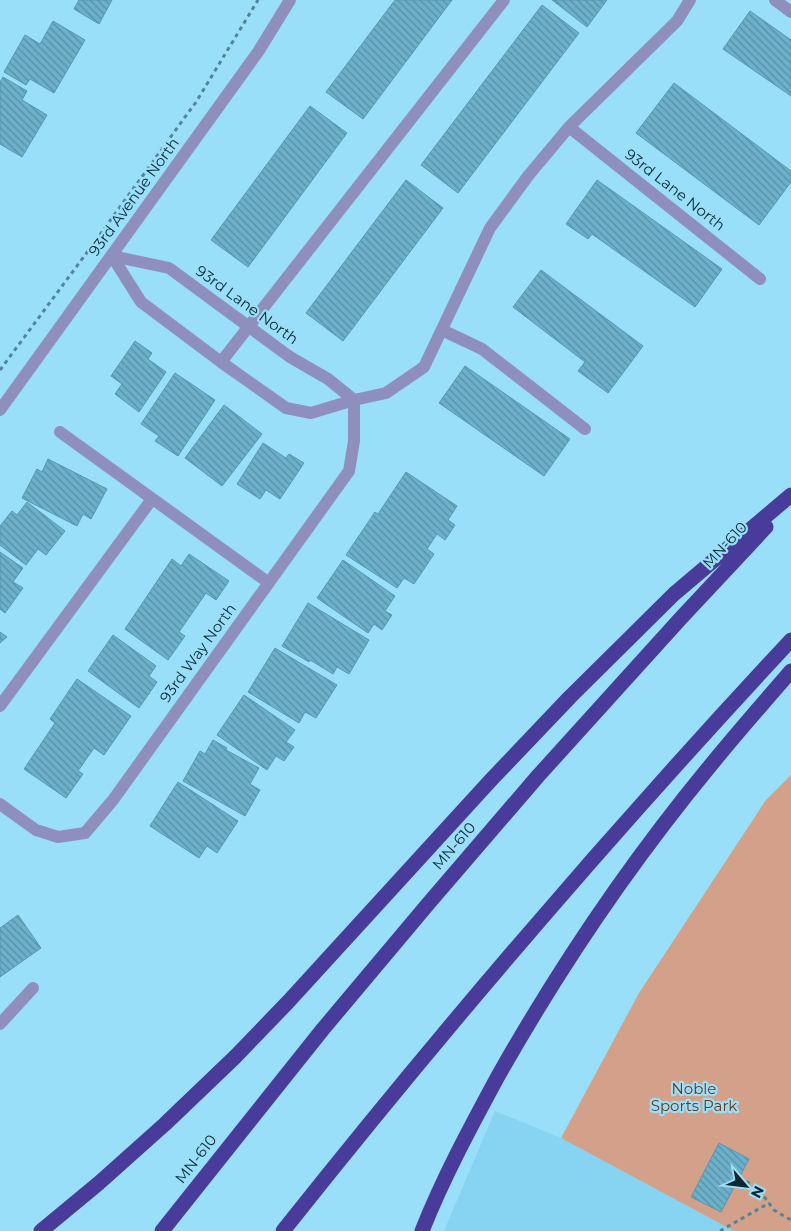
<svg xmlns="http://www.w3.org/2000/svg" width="791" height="1231" font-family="Montserrat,sans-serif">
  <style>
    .built { fill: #86d3f2 }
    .green { fill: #d3a089 }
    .building { fill: url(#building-back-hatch); stroke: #5598b2 }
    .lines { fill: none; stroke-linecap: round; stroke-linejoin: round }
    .path { stroke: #538598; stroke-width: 3; stroke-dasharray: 4 4; stroke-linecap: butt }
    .minor { stroke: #8f8fbd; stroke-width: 12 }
    .highway { stroke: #493b9a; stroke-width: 15 }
    .labels { text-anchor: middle; stroke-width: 4.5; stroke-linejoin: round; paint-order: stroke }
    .street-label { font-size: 15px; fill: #0a2732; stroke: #9adffa }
    .park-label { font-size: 15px; fill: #713516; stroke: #9adffa }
  </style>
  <defs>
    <pattern id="building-back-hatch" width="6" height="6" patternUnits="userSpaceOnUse" patternTransform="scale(1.25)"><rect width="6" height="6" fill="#6db0ca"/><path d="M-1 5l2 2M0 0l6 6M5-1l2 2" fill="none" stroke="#588fa5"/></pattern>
  </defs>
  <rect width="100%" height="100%" fill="#9adffa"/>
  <path class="built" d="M495 1111 561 1138 734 1231H444Z"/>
  <path class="green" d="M791 775V1231H734L561 1138 639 993 766 800Z"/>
  <path class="building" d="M79 0H112L99 24 74 9Z
    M395 0H452L363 119 326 92Z
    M552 0H607L587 27Z
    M542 5 579 33 458 193 421 165Z
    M750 11 791 40V96L723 49Z
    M53 21 85 40 54 93 30 79 26 85 4 72 25 35 40 44Z
    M3 77 27 91 22 100 47 115 22 157 0 144V82Z
    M674 83 791 171V182L759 225 636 133Z
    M310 106 347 133 248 267 211 240Z
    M406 180 443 208 343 341 306 313Z
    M597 180 722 269 695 307 592 234 588 239 566 224Z
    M541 270 643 346 608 393 578 371 585 362 513 307Z
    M135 341 152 353 148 359 166 372 139 412 115 394 122 384 111 376Z
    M465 366 570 439 544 476 439 403Z
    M175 373 215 400 178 456 155 441 159 436 141 424Z
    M224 405 262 434 222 486 185 458Z
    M263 443 286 458 289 454 304 463 280 499 266 490 260 499 237 484Z
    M48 459 107 489 91 519 83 514 77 526 22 498 37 469 42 472Z
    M406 472 457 506 448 520 455 525 445 540 437 534 427 549 434 554 414 584 404 578 397 588 346 555 375 512 378 514Z
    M27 502 65 531 46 555 38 549 26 565 0 545V526L12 511 17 515Z
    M0 552 23 568 13 582 23 588 5 613 0 609Z
    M189 554 229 581 216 600 206 593 179 632 185 636 168 660 125 629 172 559 181 566Z
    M343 560 395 596 385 611 392 615 382 630 374 624 368 633 317 598Z
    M308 603 369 640 349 674 337 667 333 674 310 660 309 662 282 646Z
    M0 632 7 637 0 643Z
    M113 635 156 666 149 676 157 682 139 708 88 671Z
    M275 648 337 685 316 718 305 712 299 723 248 692Z
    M77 679 131 716 104 755 94 748 78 771 83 774 66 798 24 769 55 723 50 719Z
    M244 695 295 730 286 742 294 747 284 761 276 756 267 770 217 735Z
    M213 740 227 748 226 750 259 768 250 784 260 790 245 816 183 781 200 751 205 754Z
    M178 782 238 821 217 853 207 846 199 858 150 826Z
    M18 915 41 948 0 977V928Z
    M719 1143 749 1159 721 1212 691 1197Z"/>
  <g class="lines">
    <path class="path" d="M0 370 91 247 196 102 258 0
      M739 1178 757 1187 774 1210 791 1220
      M720 1231 769 1203"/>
    <path class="minor" d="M775 0 791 12
      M569 127 760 279
      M112 256 141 302 221 362 286 408 311 413 354 400 386 393 424 367 490 228 528 176 569 127 677 21 690 0
      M112 256 169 268 290 357 328 379 354 400
      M442 330 482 349 585 429
      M221 362 504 0
      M0 410 258 52 290 0
      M60 432 269 583
      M0 706 152 499
      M0 804 36 830 58 837 85 833 113 800 349 471 354 441V400
      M0 1024 33 988"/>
    <path class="highway" d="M41 1231 99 1183 165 1124 235 1057 288 1002 490 781 570 697 674 594 791 495
      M162 1231 323 1029 428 904 538 776 681 618 766 527
      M283 1231C444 1028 614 830 791 640
      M422 1231C443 1178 470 1128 497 1078 559 968 630 863 710 766 736 734 764 702 791 671"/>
  </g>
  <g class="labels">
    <g class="street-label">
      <text transform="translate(675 190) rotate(38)" y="5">93rd Lane North</text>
      <text transform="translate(134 197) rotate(-54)" y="5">93rd Avenue North</text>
      <text transform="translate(247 305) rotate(36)" y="5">93rd Lane North</text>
      <text transform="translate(725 545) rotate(-47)" y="5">MN-610</text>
      <text transform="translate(198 653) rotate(-54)" y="5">93rd Way North</text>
      <text transform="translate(454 846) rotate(-49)" y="5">MN-610</text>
      <text transform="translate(196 1159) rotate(-52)" y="5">MN-610</text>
    </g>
    <g class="park-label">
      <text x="694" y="1094">Noble<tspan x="694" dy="17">Sports Park</tspan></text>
    </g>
  </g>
  <g transform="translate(746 1186) rotate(118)" stroke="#9adffa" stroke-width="4" paint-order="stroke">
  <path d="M0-4L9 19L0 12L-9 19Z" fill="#0a2732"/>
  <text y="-8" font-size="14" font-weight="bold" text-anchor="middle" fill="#0a2732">N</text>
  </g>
</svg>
